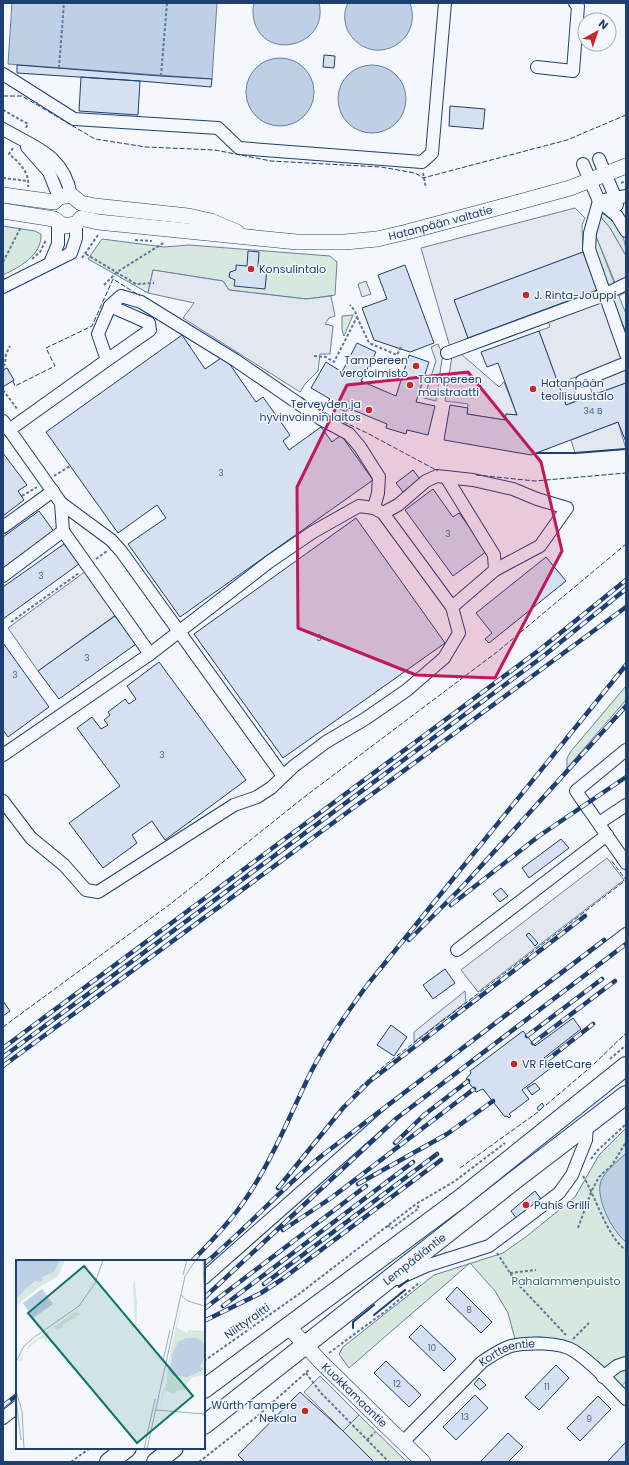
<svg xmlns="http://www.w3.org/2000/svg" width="629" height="1465" font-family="Poppins,sans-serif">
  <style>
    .green { fill: #d7e8df; stroke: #687fa3 }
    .parking { fill: #e3e8f0; stroke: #687fa3 }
    .water { fill: #bed0e5; stroke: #687fa3 }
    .building { fill: #d5e0f0; stroke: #1d3f73 }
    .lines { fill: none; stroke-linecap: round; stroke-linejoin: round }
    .minor-casing { stroke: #1d3f73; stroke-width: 14 }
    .major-casing { stroke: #1d3f73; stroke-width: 16 }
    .highway-casing { stroke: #1d3f73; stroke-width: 20 }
    .path { stroke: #5e769c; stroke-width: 2; stroke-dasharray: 3 2; stroke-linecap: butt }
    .minor { stroke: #f4f7fb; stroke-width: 12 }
    .major { stroke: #f4f7fb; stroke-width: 15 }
    .highway { stroke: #f4f7fb; stroke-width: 18 }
    .rail-casing { stroke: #1d3f73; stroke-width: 4.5 }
    .rail { stroke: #f4f7fb; stroke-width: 3; stroke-dasharray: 9; stroke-linecap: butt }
    .fence { stroke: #1d3f73; stroke-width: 1; stroke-dasharray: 5 2; stroke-linecap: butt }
    .wall { stroke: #1d3f73; stroke-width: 2 }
    .marked { fill: #c2185b; fill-opacity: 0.2; stroke: #c2185b; stroke-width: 3; stroke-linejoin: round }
    .poi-dot { fill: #c62828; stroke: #f4f7fb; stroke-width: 1.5 }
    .labels { text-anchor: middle; stroke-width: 3; stroke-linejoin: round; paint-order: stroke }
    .number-label { font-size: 9px; fill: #4b6792 }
    .street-label { font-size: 11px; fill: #1d3f73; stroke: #f4f7fb }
    .poi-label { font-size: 11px; fill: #1d3f73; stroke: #f4f7fb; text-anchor: start }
    .park-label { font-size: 11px; fill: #2c6c60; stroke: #f4f7fb }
    .inset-road { fill: none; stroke: #9eadc5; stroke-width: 1 }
    .view { fill: #0f766e; fill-opacity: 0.15; stroke: #0f766e; stroke-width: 2 }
    .inset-edge { fill: none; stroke: #1d3f73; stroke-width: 2 }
  </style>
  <rect width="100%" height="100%" fill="#f4f7fb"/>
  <path class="green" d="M599 211C617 222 626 234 626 256L610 228 599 215Z
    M3 226 35 231 41 234C42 255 20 267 3 275Z
    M596 236 615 285 626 277V292L619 296 626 314V333L595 252Z
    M102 239 164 247 189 245 330 256 337 262 335 295 307 299 229 290 223 281 153 270 148 293 88 259Z
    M353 315 344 336 342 330V316Z
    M626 686V700L567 768V758L571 751Z
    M626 1128V1153L605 1175 600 1186 610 1222 626 1242V1381L621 1387 564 1342 541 1337 515 1339 508 1313 495 1291 470 1263 349 1368 339 1354 343 1347 434 1275 503 1253 527 1236 575 1197 599 1155Z
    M359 1415 407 1462H374L343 1431Z"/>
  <path class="parking" d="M575 208 585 218 582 225 583 252 455 300 468 338 450 347 421 248Z
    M599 215 610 228 626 256V277L616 285 596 236Z
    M153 270 223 281 229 290 306 299 331 296 335 316 329 318 325 324 333 326 330 354H320L318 371 305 384 300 392 183 318 194 303 148 293Z
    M366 281 371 294 362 297 358 284Z
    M612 298 626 333V383L593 395 585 374 570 379 578 400 566 405 539 331 550 327 548 321Z
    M438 344 444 358 442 359 436 401 424 398 436 361 431 347Z
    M460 353 499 387 504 382 517 415 506 414 505 420 467 414 468 404 445 401 452 356Z
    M618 422 626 449 575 453 571 440Z
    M86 571 117 614 38 671 8 628Z
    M607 858 624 880 478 992 461 970Z
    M465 991 466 1002 414 1042V1032Z
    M320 1376 359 1415 343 1431 304 1392Z"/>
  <path class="water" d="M12 3H217L212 79 8 64Z
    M254 3H319C329 44 269 62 255 24 253 17 252 10 254 3Z
    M348 3H410C424 43 372 69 349 33 344 24 343 12 348 3Z
    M246 92a34 34 0 1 1 68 0a34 34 0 1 1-68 0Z
    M338 99a34 34 0 1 1 68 0a34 34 0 1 1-68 0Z
    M626 1153V1242C612 1231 595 1198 601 1181 605 1171 618 1161 626 1153Z"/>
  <path class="building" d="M324 55 335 56 334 68 323 67Z
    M17 65 161 76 212 79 211 87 140 81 17 73Z
    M81 77 140 81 138 115 79 111Z
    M450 106 485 109 483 129 449 126Z
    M248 251 259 252 258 267 267 268 265 289 234 286 235 280 229 277 230 272 236 270V265L247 266Z
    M583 252 597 290 468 338 454 300Z
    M405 265 434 343 410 352 374 340 362 308 387 299 378 275Z
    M539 331 566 405 626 383V442L618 422 531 455 444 440 450 405 468 408 467 414 505 420 506 414 517 415 498 363 487 367 481 352Z
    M182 335 205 369 224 356 256 402 263 397 290 435 283 441 289 450 321 427 332 442 341 435 373 480 180 617 128 544 166 518 157 505 118 533 46 432Z
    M357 343 376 352 361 381 396 396 409 355 429 362 416 402 435 406 428 435 407 430 406 434 386 428 387 424 348 408 346 412 327 402 330 399 311 388 326 362 342 372Z
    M7 368 14 380 3 387V370Z
    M3 453 27 485 18 491 24 500 3 516Z
    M413 470 420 479 403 492 396 483Z
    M433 489 453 517 459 513 487 551 453 576 405 510Z
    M39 511 55 533 3 571V537Z
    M356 518 445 643 283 758 194 634Z
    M64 544 79 564 3 619V587Z
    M546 557 566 581 489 643 485 639 492 633 476 613Z
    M115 616 136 644 59 699 38 671Z
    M3 643 49 707 8 737 3 730Z
    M159 662 246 780 165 840 152 821 132 835 137 843 103 868 69 823 120 786 77 728 92 717 101 729 108 725 104 720 110 715 108 712 125 699 129 704 136 699 127 686Z
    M561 839 569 848 529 878 522 868Z
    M501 888 508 896 500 902 493 894Z
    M529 933 538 943 535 946 526 935Z
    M445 969 455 983 433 999 423 985Z
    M3 1001 10 1011 3 1016Z
    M573 1018 581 1029 544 1058 551 1068 522 1090 529 1099 509 1114 511 1116 509 1118 507 1116 505 1117 483 1089 476 1092 466 1079 471 1073 470 1071 523 1031 535 1046Z
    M391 1025 407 1037 394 1056 377 1045Z
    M535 1083 540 1089 532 1095 527 1088Z
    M542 1103 544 1106 539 1111 537 1108Z
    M535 1191 541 1199 517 1219 511 1211Z
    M457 1287 492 1322 481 1333 446 1299Z
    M421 1325 456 1359 444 1371 409 1337Z
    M386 1361 421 1395 409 1407 374 1373Z
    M556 1365 569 1378 539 1410 525 1397Z
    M479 1378 486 1385 480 1390 474 1384Z
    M300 1392 343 1431 374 1462H245L238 1455Z
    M475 1395 488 1408 456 1440 443 1427Z
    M598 1396 611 1409 580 1441 567 1428Z
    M508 1433 523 1447 508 1462H480Z
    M626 1442V1462H607Z"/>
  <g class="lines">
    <defs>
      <g id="minor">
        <path d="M537 67 573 71 578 6 575 3"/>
        <path d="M3 74 74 119 218 128 239 148 422 162 432 153 445 3"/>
        <path d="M3 129C35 148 63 154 71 195"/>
        <path d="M27 147 49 172 59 197"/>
        <path d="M599 159 616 199 617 205"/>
        <path d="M583 164 599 201 617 216 626 231"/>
        <path d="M626 196 599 201 590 233 589 249 626 354"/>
        <path d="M50 263 58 244V223"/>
        <path d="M3 287 71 253 76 238V224"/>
        <path d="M110 306 121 296 141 302 235 360 321 419 349 434 360 447 379 477 378 493 374 508"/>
        <path d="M447 353 604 295 626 284"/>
        <path d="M582 381 626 363"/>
        <path d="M3 421 61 503 111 540 121 551 283 776"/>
        <path d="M9 430 107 360 98 334 110 306 149 323 150 330 107 360"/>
        <path d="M446 477 494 555 495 570"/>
        <path d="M61 503 63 531 150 654"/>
        <path d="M383 513 398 505 426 481 437 476 473 480 513 489 537 499 567 508 540 546 495 570 452 607"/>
        <path d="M3 527 53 491"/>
        <path d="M3 576 63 531"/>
        <path d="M626 750 576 791 626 863"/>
        <path d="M3 755 150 654 269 562 313 532 359 506 374 508 383 513 452 607 459 633 444 658 407 690 365 719 326 742 294 766 271 788 257 797 234 805 98 892 86 890 64 865 31 838 3 801"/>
        <path d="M599 823 626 805"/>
        <path d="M457 950 607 835"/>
        <path d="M204 1278 392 1112 626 934"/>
        <path d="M397 1279 426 1266 489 1246 559 1193 572 1175 586 1140 587 1125"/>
        <path d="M603 1377 617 1366 626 1363"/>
        <path d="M3 1418 17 1407"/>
        <path id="s1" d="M403 1442 482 1362C491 1356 501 1349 511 1346 527 1342 561 1342 574 1351 594 1364 610 1383 626 1399"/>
      </g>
      <g id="major">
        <path d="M3 195 54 202 59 197 71 195 81 203 95 206 188 216 211 221 237 232"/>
        <path id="s2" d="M3 211 54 219 64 226 76 224 81 218 98 222 297 242H345L377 239 407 232 508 205 570 188 626 166"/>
        <path id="s3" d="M288 1326 320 1361 423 1462"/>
      </g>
      <g id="highway">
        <path d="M204 1389 460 1199 626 1066"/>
        <path id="s4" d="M204 1425 516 1179 626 1095"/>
        <path d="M109 1462 127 1448"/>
        <path d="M156 1462 174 1448"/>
      </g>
    </defs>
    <use href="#minor" class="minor-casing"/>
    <use href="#major" class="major-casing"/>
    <use href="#highway" class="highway-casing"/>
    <path class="path" d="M59 68 64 3
      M161 76 167 3
      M3 110 28 124 25 129
      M13 148 9 154C19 162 30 173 28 187
      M423 173 426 188
      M3 178 28 181
      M621 183 626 181
      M135 240 152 241
      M86 254 136 284 154 283
      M82 258 98 235
      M32 259 40 252 46 240
      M3 262 21 227
      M104 285 117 272 165 242
      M357 317 369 343 397 355 402 345
      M314 356 326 357 334 362 357 317 355 311 350 305
      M3 366 5 364 6 354 10 346
      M3 390 18 410
      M54 476 70 466
      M22 496 37 487
      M96 559 107 551
      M11 622 79 573
      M610 1059 626 1045
      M591 1159 597 1151 626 1124
      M583 1176C595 1195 608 1239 626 1250
      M388 1225 391 1229 419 1208 416 1204
      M578 1228 592 1190 599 1177 612 1165 626 1142
      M497 1253 516 1282 566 1335
      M510 1273 536 1270
      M573 1339 589 1323
      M329 1353 387 1310 420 1282
      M204 1361 299 1294 416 1204 455 1181 505 1143
      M306 1373 321 1393 389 1462
      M367 1440 375 1432
      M71 1462 90 1448
      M199 1462 255 1418 310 1369"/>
    <use href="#minor" class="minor"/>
    <use href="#major" class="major"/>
    <use href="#highway" class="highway"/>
    <defs>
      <path id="rail" d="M451 905 539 836 626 777
        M409 940 463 886 626 706
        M527 1036 602 979
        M533 1043 615 981
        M3 1048 538 651 626 580
        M3 1057 541 658 626 589
        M546 1061 593 1024
        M3 1066 626 607
        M395 1143 424 1115 468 1081
        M358 1184 447 1134 493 1101
        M278 1188 343 1108 370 1081 585 916
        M283 1230 331 1198 474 1089
        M192 1261C212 1241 232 1220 247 1197 274 1157 291 1112 312 1070 328 1039 348 1011 368 984L626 665
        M204 1264C245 1230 279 1191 320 1157L604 940
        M264 1284 437 1154
        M204 1298 397 1118 626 944
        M223 1306 413 1162
        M204 1309 366 1186
        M204 1321 261 1293 281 1280 441 1160
        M3 1406 17 1395"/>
    </defs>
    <use href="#rail" class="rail-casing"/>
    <use href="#rail" class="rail"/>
    <path class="fence" d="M3 96H22L95 139 146 147 215 150 271 161 381 167 415 173 423 178 567 140 626 115
      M13 381 15 386 55 366 46 348 92 326 113 279 140 296
      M301 397 329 415 367 433 438 471
      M476 475 535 481 626 473
      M3 1027 173 902 303 798 497 652 626 544
      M354 1092 385 1065 626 880 611 860
      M546 1105 593 1065 626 1033
      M460 1168 538 1112"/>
    <path class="wall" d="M537 453H575L626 449
      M399 1287 408 1280
      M374 1315 405 1290
      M353 1328V1322L374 1305"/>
  </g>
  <path class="marked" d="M468 372 541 462 562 551 495 678 416 675 298 628 297 487 347 385Z"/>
  <g class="poi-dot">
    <circle cx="251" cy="269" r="4"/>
    <circle cx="526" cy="295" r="4"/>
    <circle cx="416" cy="366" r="4"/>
    <circle cx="410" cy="385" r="4"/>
    <circle cx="533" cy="389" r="4"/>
    <circle cx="369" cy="410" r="4"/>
    <circle cx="514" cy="1064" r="4"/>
    <circle cx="526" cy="1205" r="4"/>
    <circle cx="305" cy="1411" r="4"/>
  </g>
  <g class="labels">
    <g class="number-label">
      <text x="593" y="414">34 B</text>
      <text x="221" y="476">3</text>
      <text x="448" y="537">3</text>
      <text x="41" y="579">3</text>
      <text x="319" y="641">3</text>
      <text x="87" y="661">3</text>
      <text x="15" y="678">3</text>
      <text x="162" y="758">3</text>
      <text x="469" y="1313">8</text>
      <text x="432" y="1351">10</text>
      <text x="397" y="1387">12</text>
      <text x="547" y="1390">11</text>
      <text x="465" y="1420">13</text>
      <text x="589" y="1422">9</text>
    </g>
    <g class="street-label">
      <text dy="4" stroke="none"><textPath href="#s2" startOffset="447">Hatanpään valtatie</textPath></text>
      <text dy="4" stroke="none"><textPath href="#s4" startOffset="268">Lempääläntie</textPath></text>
      <text transform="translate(247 1321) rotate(-35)" y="4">Niittyraitti</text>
      <text dy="4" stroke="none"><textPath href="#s1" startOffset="140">Kortteentie</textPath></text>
      <text dy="4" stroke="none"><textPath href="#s3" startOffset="96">Kuokkamaantie</textPath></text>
    </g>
    <g class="poi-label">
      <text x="259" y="273">Konsulintalo</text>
      <text x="534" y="299">J. Rinta-Jouppi</text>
      <text x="408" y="364" text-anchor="end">Tampereen<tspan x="408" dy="13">verotoimisto</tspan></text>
      <text x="418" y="383">Tampereen<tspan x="418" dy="13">maistraatti</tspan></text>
      <text x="541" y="387">Hatanpään<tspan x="541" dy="13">teollisuustalo</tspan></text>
      <text x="361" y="408" text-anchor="end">Terveyden ja<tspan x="361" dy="13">hyvinvoinnin laitos</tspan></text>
      <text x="522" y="1068">VR FleetCare</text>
      <text x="534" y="1209">Pahis Grilli</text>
      <text x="297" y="1409" text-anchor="end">Würth Tampere<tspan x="297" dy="13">Nekala</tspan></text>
    </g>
    <g class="park-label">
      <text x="566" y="1285">Pahalammenpuisto</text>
    </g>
  </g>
  <g transform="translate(16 1260)">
    <rect width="189" height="189" fill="#f4f7fb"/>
    <path d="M44 0H49L42 16 23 27 0 46V39L14 25 36 13ZM119 20 121 43 120 79 117 25ZM167 41 161 68 171 73 172 70 189 71V87L181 78H170L163 82 154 99V113L159 116 173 117 187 111 184 106 189 95V115L177 117 171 123V130H162L158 134 148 130 144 148 146 134 151 123 152 105 160 66ZM60 51 64 54 61 56 46 65 47 68 39 69V66ZM33 71 30 83 28 78 22 80 8 92 6 101H3L14 84Z" fill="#d7e8df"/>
    <path d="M0 0H44L38 12 27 17 25 22 20 21 14 25 0 39ZM26 29 37 44 17 58 7 43ZM170 78H181L188 83 189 97 184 106 188 110 172 117 157 116 153 112 156 95 162 82Z" fill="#bed0e5"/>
    <path class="inset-road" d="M187 0 189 57M167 15 171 0M165 35 172 41 188 46M20 76 63 46 79 23 87 0M147 101 154 70M0 102 8 86 21 75M0 131 6 151 8 189M0 138 5 180M139 150 189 154M128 189 139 139M131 189 169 16 180 0"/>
    <path class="view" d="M68 6 177 136 121 183 12 53Z"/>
    <rect width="189" height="189" class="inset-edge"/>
  </g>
  <rect width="629" height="1465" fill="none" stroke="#1d3f73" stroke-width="8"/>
  <g transform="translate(597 32) rotate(40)"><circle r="19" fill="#f4f7fb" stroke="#9eadc5"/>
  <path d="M0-3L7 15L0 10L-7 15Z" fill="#c62828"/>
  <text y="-6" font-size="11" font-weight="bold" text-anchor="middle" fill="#1d3f73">N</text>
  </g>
</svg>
